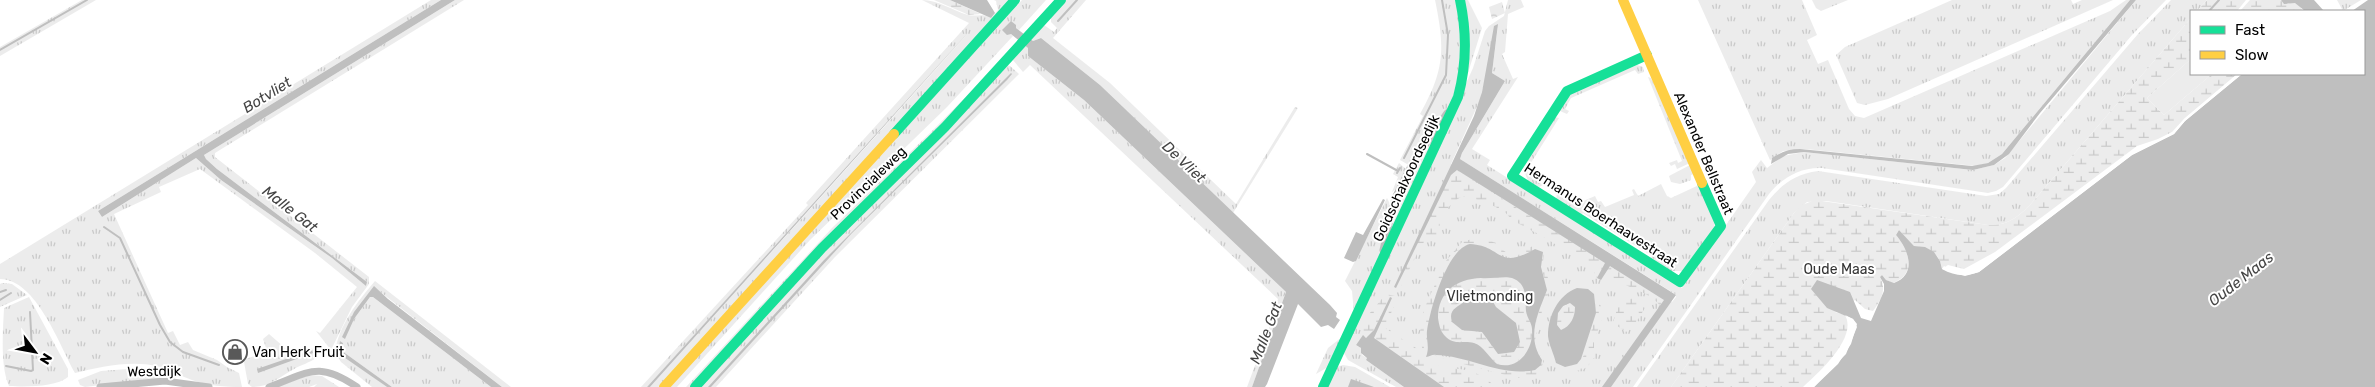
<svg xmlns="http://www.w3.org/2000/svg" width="2375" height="387" font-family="Rubik,sans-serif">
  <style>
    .grass { fill: url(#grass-tufts); fill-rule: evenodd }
    .forest { fill: url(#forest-crowns) }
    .wetland { fill: url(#wetland-marsh); fill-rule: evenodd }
    .garden { fill: #ececec }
    .water { fill: #bfbfbf; fill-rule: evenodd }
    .pier { fill: #fff }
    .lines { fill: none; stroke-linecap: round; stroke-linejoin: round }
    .stream { stroke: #bfbfbf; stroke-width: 2 }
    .street { stroke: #bebebe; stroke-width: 7 }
    .fast { stroke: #16e098; stroke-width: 10 }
    .slow { stroke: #ffcf43; stroke-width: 10 }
    .labels { text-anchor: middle; stroke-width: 4; stroke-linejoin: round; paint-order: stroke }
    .street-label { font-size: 14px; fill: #000; stroke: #fff }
    .park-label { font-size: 14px; fill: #333; stroke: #fff }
    .poi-label { font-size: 14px; fill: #000; stroke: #fff; text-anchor: start }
    .water-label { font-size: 15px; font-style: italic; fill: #444; stroke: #fff }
  </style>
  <defs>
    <pattern id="grass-tufts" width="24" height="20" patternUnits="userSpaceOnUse" patternTransform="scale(1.25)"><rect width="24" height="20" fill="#ececec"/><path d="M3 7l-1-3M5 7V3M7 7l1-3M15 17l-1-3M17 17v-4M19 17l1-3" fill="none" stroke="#c9c9c9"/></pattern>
    <pattern id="forest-crowns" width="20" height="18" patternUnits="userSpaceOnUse" patternTransform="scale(1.25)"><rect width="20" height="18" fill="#ececec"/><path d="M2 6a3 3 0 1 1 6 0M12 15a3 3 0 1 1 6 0" fill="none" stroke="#c9c9c9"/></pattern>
    <pattern id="wetland-marsh" width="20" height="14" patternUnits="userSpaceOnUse" patternTransform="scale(1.25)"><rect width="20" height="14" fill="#ececec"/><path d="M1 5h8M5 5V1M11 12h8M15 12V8" fill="none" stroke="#c9c9c9"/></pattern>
  </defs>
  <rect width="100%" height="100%" fill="#fff"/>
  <path class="grass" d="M82 0H96L0 56V47Z
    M431 0H441L98 211 102 217 196 158 221 180 332 258 366 286 367 282 217 169 206 159 204 155 455 0H464L215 153V157L369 277V284L352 307 331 350 316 331 320 333 357 287 315 253 200 169 159 187 161 192 114 214 168 333 173 331 180 345 188 342 193 350 217 360 227 367 239 373 242 387C225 387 208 386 192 380 180 376 168 368 156 366 132 360 98 367 75 373 60 346 36 279 0 279V264Z
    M922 0C939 0 951 10 968 15 977 17 982 13 991 18L998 10 996 1 994 0H1010L660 387H650L974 27 647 387H641L808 205 806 203 969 23Z
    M1022 0H1046L1019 30 1016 28 1011 34 1013 36 947 107 810 240 677 387H670Z
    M1065 0H1086L1053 38 1110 83 1236 204 1295 107 1298 108 1233 213 1100 85 1041 38 1033 41 1031 39 1044 25 1054 32 1057 28 1051 22V17Z
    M1435 0H1457L1464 58 1451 104 1411 163 1407 164 1400 160 1423 116 1420 114C1445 70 1445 48 1435 0Z
    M1462 0H1468L1482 28 1468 73Z
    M1508 0H1521L1524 7 1508 14 1505 52 1502 54 1513 79 1518 77 1472 149 1490 160 1487 165 1682 288 1756 182 1752 172 1761 160 1767 168 1783 156 1804 152 1973 170 1994 165 2005 158 2136 0H2166L2132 35 2003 187 1996 191 1988 193 1822 168C1800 167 1782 178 1769 194L1633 387H1442L1369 336 1366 338 1363 336 1356 345 1361 348 1362 355 1367 358 1366 360 1404 387H1396L1348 360 1344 353 1473 68 1485 31 1489 26 1504 16ZM1498 25 1492 73 1505 81 1462 153 1460 159 1675 294 1676 297 1672 302 1451 164 1480 100Z
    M1698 0H1802L1817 35 1807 40 1818 64 1828 60 1849 109 1855 116 1864 118 2110 11 2126 0H2130L2002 154 1988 163 1976 166 1805 149 1783 151 1770 160Z
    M1812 0H1848L1821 11 1816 8Z
    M1952 0H2071L2073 4 2082 0H2113L1888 99 1865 105 1857 103 1836 55 1845 47Z
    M2171 0H2207L2197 11H2191V18L2036 198C2022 214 2010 226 1988 225L1826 201 1807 202 1794 213 1671 387H1637L1769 200C1783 183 1796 174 1818 171L1986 196 1999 194 2006 188 2138 34Z
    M2337 0H2361L2343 11Z
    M1018 44 691 387H686L832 228 931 132Z
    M1025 45 1028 48V56L1084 100 1286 292 1252 387H1247L1274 314 1278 299 1030 65 1023 72 1012 59Z
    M1006 65 1010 66 1019 74 835 257 716 387H701L788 289Z
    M1637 65 1643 67 1644 72 1638 74 1635 70 1571 98 1565 109 1569 111 1567 114 1560 111V108L1567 95Z
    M1648 77 1651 78 1690 163 1677 169 1675 164 1671 166 1669 163 1677 160 1678 163 1682 161Z
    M1445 117 1386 244 1396 201 1407 176Z
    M1555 117 1559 118 1527 169 1529 176 1543 185 1539 187 1528 181 1523 168Z
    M1399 163 1406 169 1397 188 1392 192 1398 177 1393 174Z
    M1690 165 1694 174 1691 175V180L1680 184 1671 182 1669 176Z
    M1661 184 1667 196 1671 198 1699 185 1715 222 1714 227 1683 271H1671L1650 259 1652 256 1583 213 1581 215 1556 199 1557 194 1574 205 1595 196 1598 202 1601 201 1605 207 1634 195 1632 190 1634 189 1638 196Z
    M1387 198 1391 206 1380 259 1354 313 1352 291 1345 281Z
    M375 281 511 387H502L374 287 349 322 354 319 370 297H373L491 387H392L342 351 343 343 340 341V353L387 387H372L341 362 335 353C338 326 358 301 375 281Z
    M2 283 12 284 27 295 0 307V284Z
    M29 297 68 369V377C56 387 27 387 9 386 0 366 3 331 4 308Z
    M269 334 292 354 312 348 316 358C309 363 301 365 294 369 279 377 270 387 252 387L248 384 244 362 246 359 267 351 263 339Z
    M1342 337 1328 367 1316 374 1328 348Z
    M1343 365 1355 367 1390 387H1328L1336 367Z
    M141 368 161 372 175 379H149L85 387 80 385 78 380 101 371Z
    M309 375 322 376 339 387H314L317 384 309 387H277Z"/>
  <path class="forest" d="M1502 2 1505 13 1492 19 1489 7Z"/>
  <path class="wetland" d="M934 0H950L981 14 969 15Z
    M2207 0H2246L2237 11H2197Z
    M2250 0H2281L2288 4C2294 1 2301 4 2302 11H2240Z
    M2191 18V59L2147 98 2164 115 2212 74H2237L2185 118 2172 132 2158 139 2137 146 1995 252 1964 269 1948 265 1942 269C1940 253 1929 248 1914 246L1899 230 1896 235C1908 249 1918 274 1893 283L1886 280 1882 275 1880 277C1887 289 1881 300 1873 311L1865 309 1855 300 1835 312 1845 315C1858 338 1818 373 1803 387H1671L1794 213 1802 205 1815 200 1988 225C2010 226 2022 214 2036 198Z
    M1456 170 1606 263 1597 278 1593 270 1549 240 1512 220 1504 211 1485 202 1464 196C1454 199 1442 213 1440 224 1439 230 1441 234 1436 239H1428L1422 244 1399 290 1396 288 1449 178Z
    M1486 238C1497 242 1501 252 1513 255L1533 246 1544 250 1543 262 1551 288 1544 303 1535 340 1537 349 1544 361 1539 373 1532 378H1517L1440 358 1434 355 1462 359 1507 371 1542 360 1535 349 1533 338 1540 304 1547 287 1541 267 1542 251 1538 249 1522 257 1512 259 1487 247 1456 251 1441 281 1428 328V352L1423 350 1419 338 1424 309 1445 262 1462 242 1472 239Z
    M1610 266 1664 300 1660 306C1653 293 1617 282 1603 277Z
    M1481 278C1490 279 1505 276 1512 278 1528 284 1525 298 1526 311 1527 318 1532 323 1532 329 1534 348 1518 371 1497 364 1489 358 1484 346 1474 343 1463 339 1454 346 1445 336 1440 331 1439 324 1438 318 1438 292 1456 279 1481 278ZM1477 292 1488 293 1496 307 1516 323 1520 342C1518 346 1516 348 1512 351 1495 365 1491 338 1482 332L1466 330 1456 305Z
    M1386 294 1395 296 1396 301 1385 328 1416 348 1426 362C1454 373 1469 362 1496 387H1444L1375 339 1374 335 1392 298 1370 336 1358 327Z
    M1633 298 1642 303 1645 308 1633 327 1626 332 1613 323C1618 308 1616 303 1633 298Z
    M1595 300 1604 312 1594 342V358L1588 366 1581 371 1561 367C1568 368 1575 367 1580 362 1588 352 1597 313 1595 300Z
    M1570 303 1575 307 1572 321 1561 330 1557 325 1558 313 1563 306Z"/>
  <path class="garden" d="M2191 59V74H2212L2164 115 2147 98Z"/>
  <path class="water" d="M441 0H455L204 155 206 159 217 169 367 282 366 286 332 258 221 180 196 158 102 217 98 211Z
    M950 0H987L995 13 991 18Z
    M2130 0H2136L2040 113 2009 154 1994 165 1973 170 1804 152 1788 154 1771 164 1772 158C1781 152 1789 149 1800 149L1972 166 1988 163 2002 154Z
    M2281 0H2314L2324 11H2305L2295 3 2284 4Z
    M2368 0H2375V387H1814L1846 354 1857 327 1853 319 1827 308 1811 289 1817 280 1850 292 1861 318 1871 321 1884 291V284L1880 277 1882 275 1886 280 1894 283C1918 274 1908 249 1896 235L1899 230 1914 246 1925 247 1934 252 1940 261 1942 269C1954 276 1966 277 1979 272L2132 155 2174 134 2185 121 2242 74H2364V11H2352Z
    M1011 21 1016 25V28L1033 41 1041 38 1100 85 1330 305 1337 313 1336 317 1340 320 1334 329 1328 325 1321 327 1298 304 1267 384 1265 387H1252L1286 292 1084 100 1028 56V48L1011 34 1007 35 1002 30Z
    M1498 24 1492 73 1505 81 1462 153 1460 159 1676 295 1611 387H1602L1664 300 1610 266 1601 280 1597 278 1605 263 1457 170 1451 175 1396 288 1394 287 1474 116 1482 92 1494 26Z
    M973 27 650 387H647Z
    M1011 73 1012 74 1007 80 852 233 711 387H708L824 260Z
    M1383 199 1385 200 1356 261 1353 262 1344 258 1356 232 1363 235Z
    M1470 244C1504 246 1496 271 1535 249L1543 252 1541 267 1547 290C1538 314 1526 336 1542 360L1541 365 1535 370C1500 377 1470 356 1436 355 1432 354 1430 357 1426 357 1430 347 1426 340 1427 331 1430 309 1447 249 1470 244ZM1481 278C1490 279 1505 276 1512 278 1528 284 1525 298 1526 311 1527 318 1532 323 1532 329 1534 349 1518 371 1497 364 1489 358 1484 346 1474 343 1463 340 1454 346 1445 336 1440 331 1439 324 1438 318 1438 292 1456 279 1481 278Z
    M374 286 388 299 502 387H491L373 297H370L354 319 345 339 342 337 354 312Z
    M1577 288 1588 289 1594 294 1596 313 1581 359 1577 364 1565 367 1556 363C1554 354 1549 345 1548 336 1548 316 1558 295 1577 288ZM1570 303 1575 307C1575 317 1571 326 1561 330L1557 325 1558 313 1563 306Z
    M1482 291 1488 293 1496 307 1516 323 1520 342 1514 352 1498 354 1482 332 1462 330 1452 322C1448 309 1457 308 1465 301 1472 295 1473 292 1482 291Z
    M1390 297 1392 298 1374 338 1444 387H1404L1366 360 1367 358 1361 353V348L1356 345 1363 335 1366 338 1374 330Z
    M340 341 343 343 342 351 392 387H387L338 353Z
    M312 350 313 353 258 373 257 369Z
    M1351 379 1354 380 1374 387H1348Z"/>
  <path class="pier" d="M2238 74H2242L2185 121 2174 134 2132 155 1979 272 1965 276 1942 269 1944 266 1952 271 1965 274 1978 270 2131 153 2173 132 2184 119Z
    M1845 315 1853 319 1857 324 1851 344 1838 364 1814 387H1812L1841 357 1849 343 1855 325Z"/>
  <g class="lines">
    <path class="stream" d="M2209 11 2219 0
      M1058 21 1077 0
      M0 50 87 0
      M1367 154 1398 171
      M1404 158 1446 75 1448 35 1442 0
      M1397 173 1400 168
      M104 227 120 238 160 325 170 342 183 352 219 365
      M0 292 6 290
      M0 300 11 293
      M6 366 31 371 33 370 30 312"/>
    <path class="street" d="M1383 250 1395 198 1413 162 1447 113
      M100 387 165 381 209 387
      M269 387C309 373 317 360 357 387"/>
    <path class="fast" d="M1647 55 1567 91 1512 176 1680 282 1721 226 1702 183
      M894 134 1015 0
      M695 387 822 248 945 127 1061 0
      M1323 387 1458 97C1467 64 1467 33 1460 0"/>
    <path class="slow" d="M1623 0 1702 183
      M664 387 894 134"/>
  </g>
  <defs>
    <symbol id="shop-ring" viewBox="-11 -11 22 22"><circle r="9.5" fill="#fff" stroke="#595959" stroke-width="1.5"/><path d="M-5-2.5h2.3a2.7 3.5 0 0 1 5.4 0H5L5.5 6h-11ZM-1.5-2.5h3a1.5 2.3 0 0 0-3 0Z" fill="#595959"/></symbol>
  </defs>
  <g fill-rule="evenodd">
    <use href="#shop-ring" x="221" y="338" width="28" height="28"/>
  </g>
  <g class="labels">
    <g class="street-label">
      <text transform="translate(1704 153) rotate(67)" y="5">Alexander Bellstraat</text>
      <text transform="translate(1406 178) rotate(-65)" y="5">Goidschalxoordsedijk</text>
      <text transform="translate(868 183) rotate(-44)" y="5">Provincialeweg</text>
      <text transform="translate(1601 215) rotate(33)" y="5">Hermanus Boerhaavestraat</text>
      <text transform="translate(154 371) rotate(-1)" y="5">Westdijk</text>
    </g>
    <g class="park-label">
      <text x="1839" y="274">Oude Maas</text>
      <text x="1490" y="301">Vlietmonding</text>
    </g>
    <g class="poi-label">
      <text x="252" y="357">Van Herk Fruit</text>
    </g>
    <g class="water-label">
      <text transform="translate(267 95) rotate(-32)" y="5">Botvliet</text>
      <text transform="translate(1184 162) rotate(43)" y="5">De Vliet</text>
      <text transform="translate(290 209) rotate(38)" y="5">Malle Gat</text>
      <text transform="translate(2241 279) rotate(-38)" y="5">Oude Maas</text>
      <text transform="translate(1266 333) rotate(-69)" y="5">Malle Gat</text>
    </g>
  </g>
  <rect x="2190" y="10" width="175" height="65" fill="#ffffff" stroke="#999999"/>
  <rect x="2200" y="26" width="25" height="8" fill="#16e098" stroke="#999999"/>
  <text x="2235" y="35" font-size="15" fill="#000000">Fast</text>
  <rect x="2200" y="51" width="25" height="8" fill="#ffcf43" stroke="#999999"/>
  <text x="2235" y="60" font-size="15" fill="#000000">Slow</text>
  <g transform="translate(35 352) rotate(122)" stroke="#ffffff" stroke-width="4" paint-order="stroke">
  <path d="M0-4L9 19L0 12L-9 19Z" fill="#000000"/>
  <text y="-8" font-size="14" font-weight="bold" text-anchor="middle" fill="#000000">N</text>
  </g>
</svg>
